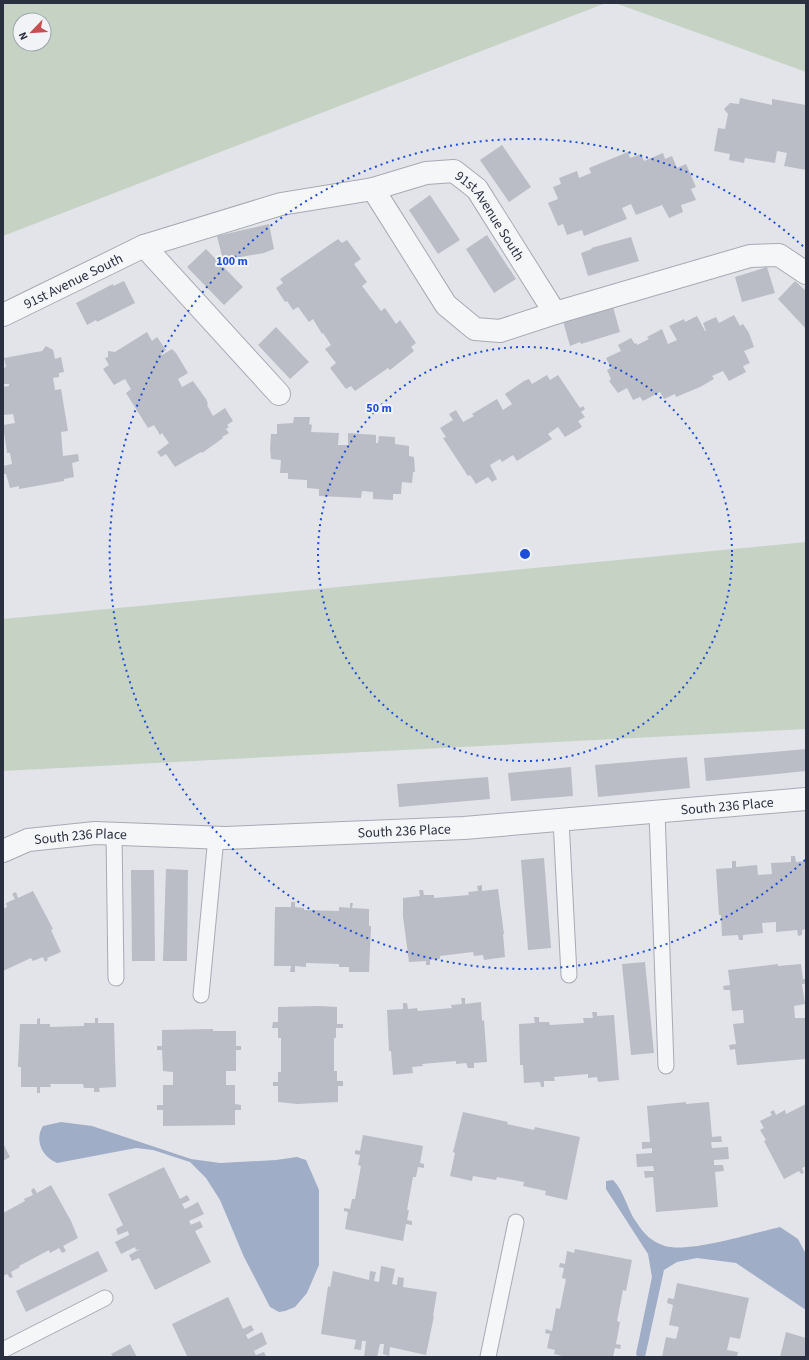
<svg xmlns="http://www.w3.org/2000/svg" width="809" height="1360" font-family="'Source Sans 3',sans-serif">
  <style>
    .green { fill: #c6d3c4; fill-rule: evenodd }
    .water { fill: #a0adc7 }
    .building { fill: #babdc6 }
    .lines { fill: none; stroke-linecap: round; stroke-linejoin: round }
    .service-casing { stroke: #a7aab4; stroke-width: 17 }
    .minor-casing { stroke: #a7aab4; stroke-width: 24 }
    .service { stroke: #f5f6f8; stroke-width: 15 }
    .minor { stroke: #f5f6f8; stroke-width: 22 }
    .ring { fill: none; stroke: #1d4ed8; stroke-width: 2; stroke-dasharray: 2 4 }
    .labels { text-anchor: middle; stroke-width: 4; stroke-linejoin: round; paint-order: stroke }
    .street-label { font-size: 14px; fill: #2b3041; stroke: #f2f3f7 }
    .centre { fill: #1d4ed8; stroke: #f2f3f7; stroke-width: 2 }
    .ring-label { font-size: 12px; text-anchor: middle; font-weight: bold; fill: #1d4ed8; stroke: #f2f3f7; stroke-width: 4; stroke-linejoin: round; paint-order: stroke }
  </style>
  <rect width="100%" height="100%" fill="#e2e4ea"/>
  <path class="green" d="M3 3H606L3 236ZM20 20H44V44H20Z
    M615 3H806V72Z
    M806 542V729L3 771V619Z"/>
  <path class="water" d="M61 1122 92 1126 191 1159 220 1163 276 1160 297 1157 306 1160 319 1190V1265L307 1293 295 1307 285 1311 279 1312 270 1307 244 1257 220 1200 206 1178 190 1162 153 1150 136 1148 57 1163C42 1157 34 1140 43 1126Z
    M613 1180C625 1192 627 1210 637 1223 644 1234 652 1242 665 1246 689 1253 753 1233 780 1227L798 1239 806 1254V1310L736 1263 697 1258 677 1262 664 1270 645 1357H638L636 1354 652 1277 648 1254 606 1189V1181Z"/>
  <path class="building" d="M740 98 772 105V99L806 105V170L784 166 787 153 777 151 775 163 745 158 744 163 729 160 730 154 714 151 718 128 725 129 728 114 724 109 730 103 739 104Z
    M502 145 531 187 509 202 480 160Z
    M628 152 630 158 641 154 644 161 663 153 665 159 672 156 677 168 686 164 696 187 691 189 696 200 681 205 683 212 669 218 662 205 636 215 631 204 622 208 627 219 584 236 582 230 567 235 563 224 558 226 548 203 558 199 553 187 561 184 559 178 577 171 579 178 591 173 589 168Z
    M430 195 460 240 438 254 409 210Z
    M269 224 274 249 264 253 223 260 217 236Z
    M487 235 516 279 494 293 466 249Z
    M631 237 639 261 588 276 581 253 592 249 591 248Z
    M338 239 342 243 347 240 361 259 354 264 367 282 362 286 381 311 385 308 396 324 400 320 416 343 411 347 414 351 390 370 388 368 355 391 351 386 346 389 330 368 336 363 325 349 331 345 323 333 322 334 313 319 309 322 298 307 293 310 287 301 285 302 276 288 283 283 280 279Z
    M206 249 243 287 224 305 187 267Z
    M767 267 775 293 742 302 735 277Z
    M124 281 135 303 97 322 96 320 87 325 76 303 113 284V286Z
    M795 281 806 291V329L778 299Z
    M613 307 620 332 581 344 580 342 570 346 563 321Z
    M734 315 740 326 743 324 749 333 754 347 744 351 750 363 743 366 746 372 729 381 723 371 712 376 714 379 700 387 676 397 675 394 664 399 660 392 643 401 640 397 633 400 627 388 618 393 609 381 611 379 607 370 611 368 606 358 621 351 618 345 631 338 635 344 637 343V345L649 339 647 337 662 329 668 344 677 340 669 326 684 319 685 322 697 316 705 331H706L703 323 716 317 719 323Z
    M276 327 309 362 290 379 258 345Z
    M147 332 152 341 157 337 166 350 161 353 162 355 172 349 176 353 188 373 178 379 182 387 193 381 206 399 208 404 207 405 213 416 225 408 233 421 227 425 229 427 226 429 229 433 222 437 223 438 202 453 201 452 175 467 166 454 161 457 157 452 169 443 162 433 160 435 154 425 148 428 126 393 131 389 125 379 114 385 103 369 109 365 105 358 108 357V351L115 352Z
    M46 346 53 350 55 359 61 357 64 372 59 373V377L53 378 55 390 61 389 68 431 61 432 63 456 78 454 79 461 72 463 74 477 64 479V481L19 489V486L10 488 6 474H3V466L12 464 10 453H7L3 425 15 423 13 414 3 415V387L9 386V384H3V368L6 367 4 358 42 351Z
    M547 375 550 380 558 375 580 408 583 406 585 409 581 412 585 417 578 421 582 427 565 437 558 427 548 434 552 439 517 461 513 455 502 462 500 459 490 465 497 479 492 482 488 477 476 484 470 475 468 476 443 438 446 437 440 428 453 420 449 414 456 410 463 422 474 416 472 414 497 399 503 410 512 404 505 394 524 381 529 379 532 384Z
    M294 417H310L309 424 312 425 311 432 339 433 338 445H348V433L376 435V443H378L379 436 395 437V444L409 446V456L414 457 415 472H413L412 483 402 482 401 494H393V500L373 499V492L362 491 361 498 319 496V489L307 488V480L288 479V473H280L281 460 271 459 270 449 271 434H277V424L293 423Z
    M806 749V771L706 781 704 758Z
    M687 757 690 788 598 797 595 765Z
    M571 767 573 796 511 801 508 773Z
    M488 777 490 799 399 807 397 784Z
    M791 856H795L796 862 806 861V929L802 930V935L798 936 797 930 776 932V922L762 923 763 933 743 935V940H739L738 935 722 936 721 915H719L716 869 732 868V861H736V867L757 865 758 875 772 874 771 863 791 862Z
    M544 858 551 948 528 950 521 860Z
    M166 869 188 870 187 961H163Z
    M131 870H154L155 961H132Z
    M482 885V891L498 889 504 934H503L505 957 484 960 483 955 474 956 473 952 440 956V959L430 960V965H426V961L409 962 403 916V898L420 896 419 890H423L424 895H434V898L469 895 468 892 478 891 477 886Z
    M33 891 53 929 51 930 61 952 47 958 48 960 45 962 43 957 33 961 31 958 3 971V909L7 907 6 903 15 899 12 894 16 892 18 898Z
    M291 902H295V907L304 908V910L339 911V907L350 908V903H353L352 908 369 909V926H371L369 972H349V967H339V964L306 963V967L295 966V972H290L291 966H274L275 907H291Z
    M645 962 654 1053 631 1055 622 964Z
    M778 964V966L801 964 803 979H806V984H802L805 1004 794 1006 795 1018H806V1059L737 1065 735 1049 730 1050 729 1045 736 1044 733 1024 744 1023 743 1010 732 1011 730 990H724L723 986 730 985 728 970Z
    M461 998H465V1004L481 1002 482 1021 484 1020 487 1062 474 1063V1068H468L466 1063 456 1064V1061L422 1064 423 1066 412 1067 413 1073 393 1075 391 1051H389L387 1010 403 1009V1003H407L408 1009 417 1008 418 1011 452 1008 451 1005 462 1004Z
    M319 1006 337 1007V1024H343V1028H336V1038H334V1071H337V1081H343V1086H338V1102L297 1104 278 1102V1086H273V1082H278V1072H281V1038H278V1028H272L273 1022H278V1007Z
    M592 1012H597V1016L614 1015 619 1080 598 1082 597 1077 588 1078V1074L554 1077 555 1081H544V1087H541L540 1082 524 1083 523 1065H520L519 1024 535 1023 534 1017H539V1022H549L550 1025 584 1023 583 1018H593Z
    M40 1018V1024H50V1027L84 1026V1023H95V1018H98V1023H114L116 1087 99 1088 100 1092H94V1088H84L83 1084H50L51 1087H40V1093H37V1087H21V1067H18L20 1024H37V1019Z
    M213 1029V1031H236V1046H241V1050H236V1071H226V1085H235V1104L241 1105V1110H235V1125L163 1126V1110H157V1105H163V1085H173V1072L163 1071 162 1050H157V1046H162V1030Z
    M686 1102V1104L709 1102 712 1137 721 1136 722 1142H711L712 1148 728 1147 729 1159 714 1160V1165H723L724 1171 715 1172 718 1207 656 1212 653 1177 645 1178 644 1171H654L653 1166 637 1167 636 1154 652 1153V1148L642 1149V1142H650L647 1106Z
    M806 1104V1166L802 1168 804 1173 801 1174 799 1171 784 1179 764 1141 766 1140 760 1130 764 1128 760 1121 772 1115 770 1112 774 1110 776 1115 785 1110 786 1114Z
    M463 1112 508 1122 507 1124 534 1130 535 1127 580 1137 567 1200 545 1195 546 1191 523 1186 524 1182 497 1177 496 1180 473 1176 472 1181 450 1176 455 1153 453 1152Z
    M363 1135 423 1146 420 1163 424 1164V1168L418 1167 416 1177H413L407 1210H409L407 1220 412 1221V1225L406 1224 403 1241 345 1229 348 1212 344 1211V1208L350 1209 352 1199H355L361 1166 358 1165 360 1155 355 1154V1150L360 1151Z
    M3 1143 10 1157 3 1161Z
    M164 1167 180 1199 187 1195 190 1200 182 1204 185 1209 198 1202 204 1214 189 1221 191 1225 188 1226 200 1221 203 1227 195 1231 211 1262 155 1290 139 1258 132 1261 129 1255 140 1249 136 1250 135 1247 121 1254 115 1242 129 1235 128 1231 118 1235 116 1229 123 1225 108 1194Z
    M51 1185 71 1221 78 1238 63 1246 66 1251 62 1253 59 1248 50 1253 49 1250 19 1266 20 1267 11 1272 13 1277 10 1278 7 1274 3 1276V1213L25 1201 24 1199 33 1195 31 1190 34 1188 37 1193Z
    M575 1249 632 1260 626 1291 623 1290 617 1321 620 1322 616 1344 621 1345 620 1349 615 1348 613 1357H566L554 1354 555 1350 547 1348 550 1334 545 1333 546 1329 552 1331 556 1308 560 1309 566 1279 562 1278 564 1268 559 1267 560 1263 565 1264 567 1251 574 1253Z
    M98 1251 108 1271 26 1312 16 1291Z
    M381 1266 395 1269 392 1284 397 1285 398 1277 404 1278 403 1287 437 1292 433 1316H434L426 1355 390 1347 389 1356 383 1354 384 1344H380L377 1357H364L366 1341H362L361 1350 354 1349 356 1340 321 1334 328 1286 330 1287 333 1271 369 1280 370 1271 376 1272 374 1281 379 1282Z
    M677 1283 749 1298 740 1339 730 1337 727 1350 738 1352 737 1357H662L666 1337 676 1339 679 1327 669 1325 673 1305 667 1303 668 1298 674 1299Z
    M228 1297 243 1329 251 1325 254 1330 246 1335 248 1339 262 1332 267 1344 254 1351 256 1355 264 1352 266 1356 184 1357 187 1356 172 1324Z
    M786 1332 806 1338V1357H780Z
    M130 1344 137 1357H113L111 1354Z"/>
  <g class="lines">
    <defs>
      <path id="service" d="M657 812 666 1066
        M561 820 569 975
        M114 834 116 978
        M201 995 216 837
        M3 1350 105 1298
        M488 1357 516 1222"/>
      <g id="minor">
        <path d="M373 189 446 305 475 329 500 331 555 313"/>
        <path d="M144 246 279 394"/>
        <path id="s1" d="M3 315 144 246 281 204 373 189 426 173 454 171 477 189 555 313 750 256 779 255 806 273"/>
        <path id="s2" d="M3 851 28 840 95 833 225 838 464 828 806 799"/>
      </g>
    </defs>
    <use href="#service" class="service-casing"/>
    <use href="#minor" class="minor-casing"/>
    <use href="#service" class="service"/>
    <use href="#minor" class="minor"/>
  </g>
  <g class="ring">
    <circle cx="525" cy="554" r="207"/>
    <path d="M805 860A415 415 0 1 1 805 248"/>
  </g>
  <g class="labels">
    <g class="street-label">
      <text dy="5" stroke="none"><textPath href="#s1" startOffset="535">91st Avenue South</textPath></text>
      <text dy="5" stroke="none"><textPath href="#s1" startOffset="78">91st Avenue South</textPath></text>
      <text dy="5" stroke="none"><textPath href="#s2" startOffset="728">South 236 Place</textPath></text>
      <text dy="5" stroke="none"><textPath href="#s2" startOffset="404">South 236 Place</textPath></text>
      <text dy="5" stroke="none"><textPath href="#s2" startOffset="80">South 236 Place</textPath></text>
    </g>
  </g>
  <circle cx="525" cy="554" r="6" class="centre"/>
  <g class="ring-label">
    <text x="232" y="265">100 m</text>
    <text x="379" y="412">50 m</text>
  </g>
  <rect width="809" height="1360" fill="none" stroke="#2b3041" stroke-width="8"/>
  <g transform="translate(32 32) rotate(245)"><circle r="19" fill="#f2f3f7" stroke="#a2a5ae"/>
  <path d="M0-3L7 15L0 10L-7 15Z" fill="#c65051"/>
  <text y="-6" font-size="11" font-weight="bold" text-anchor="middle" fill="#2b3041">N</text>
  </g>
</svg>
